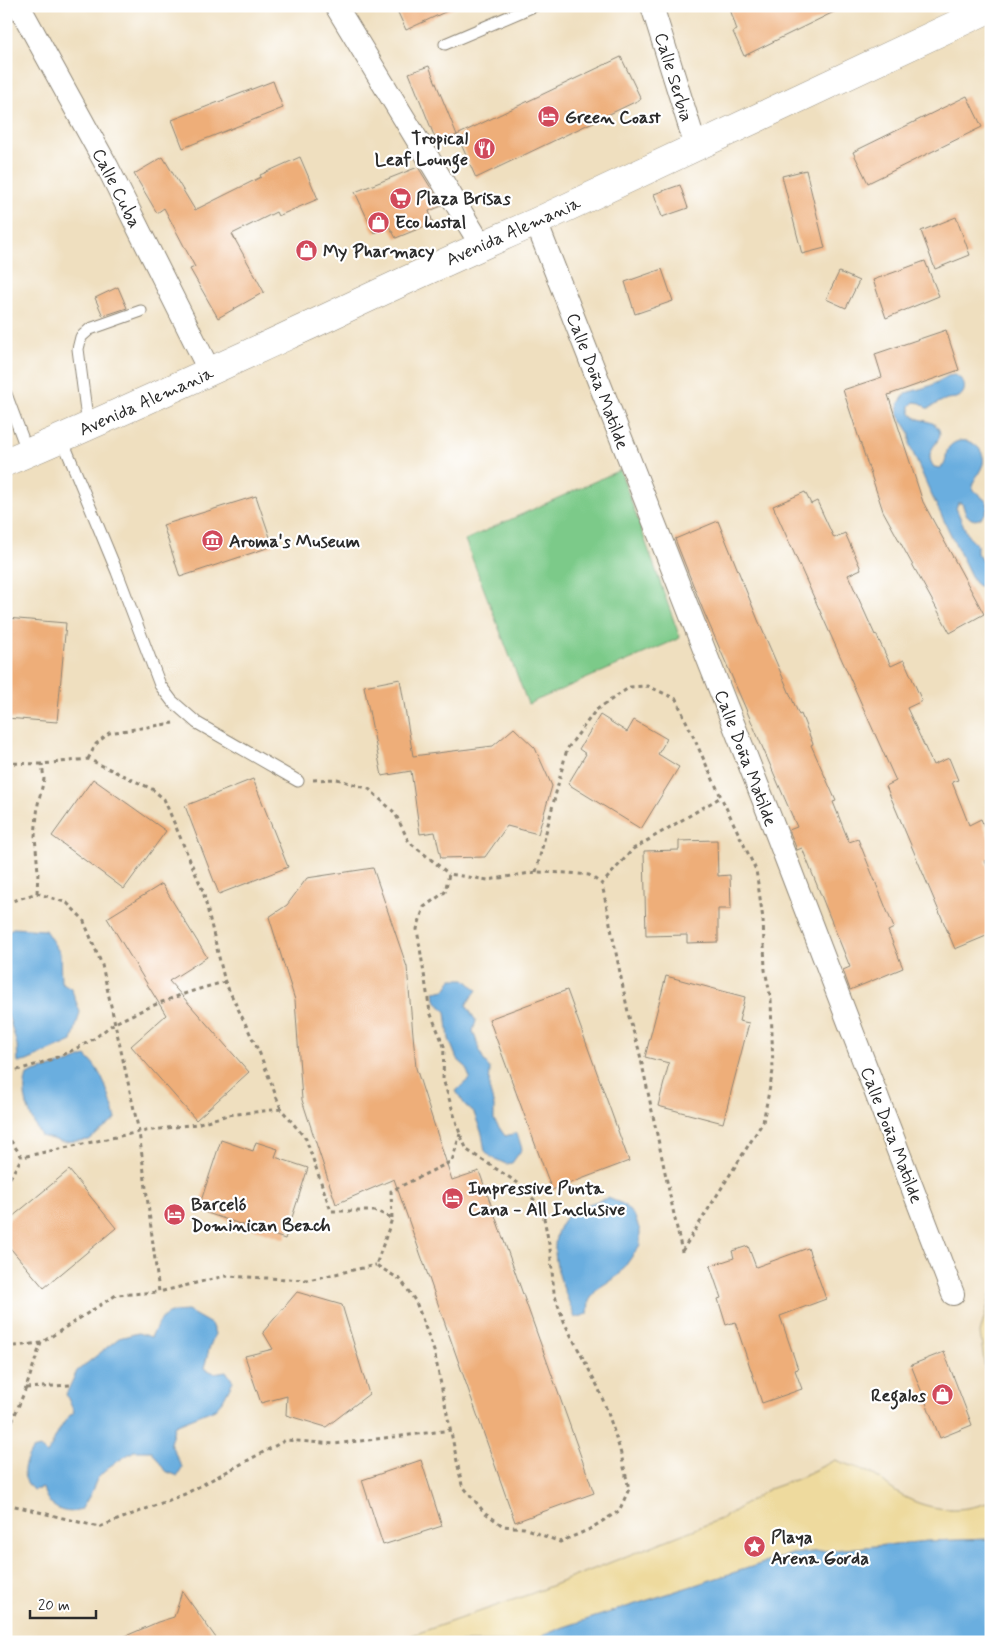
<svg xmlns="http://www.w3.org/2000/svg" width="997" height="1648" font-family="Mynerve,sans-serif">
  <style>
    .green { fill: #7cca89; stroke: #547a5a }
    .sand { fill: #eeda9e; stroke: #8c8264 }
    .water { fill: #6aaedf; stroke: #4a6c85 }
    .building { fill: #eeae79 }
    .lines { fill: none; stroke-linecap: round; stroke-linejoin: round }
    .service-casing { stroke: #8d8575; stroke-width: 13 }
    .minor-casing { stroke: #8d8575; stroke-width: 24 }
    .tertiary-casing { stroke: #8d8575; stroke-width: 29 }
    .path { stroke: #8d8575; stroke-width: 3; stroke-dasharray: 4 4; stroke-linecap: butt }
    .service { stroke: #fff; stroke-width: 11 }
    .minor { stroke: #fff; stroke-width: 22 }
    .tertiary { stroke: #fff; stroke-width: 28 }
    .labels { text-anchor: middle; stroke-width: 4.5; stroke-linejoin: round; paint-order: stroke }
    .street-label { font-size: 18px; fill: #2b2b2b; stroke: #fff }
    .poi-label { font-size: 18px; font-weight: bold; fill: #2b2b2b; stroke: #fff; text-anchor: start }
  </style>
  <rect width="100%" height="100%" fill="#fff"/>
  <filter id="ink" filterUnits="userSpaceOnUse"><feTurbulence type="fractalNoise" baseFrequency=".02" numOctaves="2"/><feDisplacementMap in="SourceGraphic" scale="10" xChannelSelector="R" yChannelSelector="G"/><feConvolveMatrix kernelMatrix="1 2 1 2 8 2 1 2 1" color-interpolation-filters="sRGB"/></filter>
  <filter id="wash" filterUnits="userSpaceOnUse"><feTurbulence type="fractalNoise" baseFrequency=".0096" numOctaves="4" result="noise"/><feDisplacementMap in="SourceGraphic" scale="20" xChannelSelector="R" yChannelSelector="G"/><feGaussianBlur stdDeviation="1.12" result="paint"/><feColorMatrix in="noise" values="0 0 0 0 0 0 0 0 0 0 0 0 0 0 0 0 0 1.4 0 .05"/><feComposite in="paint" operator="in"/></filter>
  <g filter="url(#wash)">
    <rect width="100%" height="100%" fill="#efdfbf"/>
    <path class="green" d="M620 470 680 638 528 704 465 540Z"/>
    <path class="sand" d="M991 1293V1397L987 1382 980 1333Z
      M835 1460C847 1465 863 1468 874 1475 882 1480 888 1487 896 1492 924 1510 960 1515 991 1501V1539L928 1541 792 1554 564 1627 527 1642H393L533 1593 723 1518 769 1489 797 1479Z"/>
    <path class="water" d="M954 375C964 378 969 390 959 397 955 399 951 398 947 399 941 401 935 405 929 408H926L921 403 914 402 910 406C908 424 932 417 938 428 947 442 920 448 934 467L940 468 944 465C947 459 945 453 949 447 962 432 987 446 983 464 981 471 975 478 972 485L974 490 987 502C990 514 976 527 967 515 964 512 964 507 962 503H958L956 508 968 536 977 545V553L987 569 991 561V585C984 589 979 587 974 582L932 496 910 446V433L898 414 899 403 906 393 930 386 948 376Z
      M13 928 45 930 60 953 61 982 71 988 80 1012 72 1041 27 1061 18 1063 17 1045 6 1008V933Z
      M452 979H465L477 990 466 1005 476 1021 473 1031 483 1059 490 1069 489 1088 494 1106V1120L505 1136 517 1133 522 1149 512 1163 506 1164 491 1157 485 1151 482 1134 474 1113 465 1105 456 1091 470 1078 465 1066 457 1059 449 1039 446 1012 435 1000 434 992 445 990Z
      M86 1056C103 1071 110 1098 116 1119L89 1140 63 1142 41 1136C31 1119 20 1096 27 1075L34 1072 67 1063Z
      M608 1198 623 1204 635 1217 640 1231V1245L619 1275 597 1289 589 1301 588 1314 575 1318C564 1288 540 1243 568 1215 578 1206 595 1202 608 1198Z
      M188 1311 211 1324 215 1334 210 1346 204 1368 214 1373 226 1371 233 1381 223 1400 215 1409 175 1425 170 1443 182 1467 178 1476 165 1471 152 1451H134L110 1466 97 1479 90 1495 81 1510C62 1516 47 1506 43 1488L33 1490C19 1475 23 1466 32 1450L40 1448 47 1454C55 1441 61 1421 74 1412L66 1394 77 1371 119 1338 138 1333 151 1337C163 1315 163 1312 188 1311Z
      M991 1539V1642H527L564 1627 792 1554 928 1541Z"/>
    <g id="blocks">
      <path class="building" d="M395 6H458L406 30Z
        M729 6H846L744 56 733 32 737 30Z
        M621 57 641 99 476 178 457 135Z
        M429 66 457 135 437 143 409 73Z
        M273 81 283 108 183 148 172 120Z
        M967 96 982 127 868 183 853 152Z
        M163 157 195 210 261 177 260 175 300 157 318 199 278 216 276 212 232 234 264 292 218 318 190 269 195 267 164 208 157 213 134 174Z
        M418 167 442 206 429 211 433 223 396 238 389 226 374 233 355 192Z
        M806 170 825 248 802 254 782 176Z
        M680 185 688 208 662 217 654 194Z
        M956 217 970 255 935 269 921 231Z
        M925 261 939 296 886 318 873 280Z
        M662 269 673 301 635 314 625 282Z
        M839 272 859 281 846 308 826 299Z
        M118 287 127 308 103 316 95 298Z
        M946 330 959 370 888 395 923 502 984 614 950 633 883 511 843 390 882 377 875 354Z
        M805 492 811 504 817 501 834 538 845 533 861 569 848 575 875 635 876 634 891 666 904 660 922 701 907 708 933 765 949 758 958 780 952 782 969 825 981 819 991 843V858L985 861 991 875V934L955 949 886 786 896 781 773 506Z
        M256 496 273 546 180 577 163 525Z
        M718 521 758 620 799 715 801 714 813 744 811 745 836 801 833 802 849 842 858 839 894 928 888 931 903 968 850 990 843 970 850 967 802 848 797 850 789 830 797 827 703 610 675 539Z
        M6 618 66 623 57 722 6 718Z
        M400 679 413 756 493 746 514 728 535 748 552 786 538 834 507 826 485 857 441 858 435 832 420 834 411 771 382 776 364 686Z
        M600 715 627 732 634 720 667 739 658 754 679 767 641 829 568 784 586 754 579 749Z
        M93 779 166 831 124 889 52 836Z
        M253 779 288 867 219 894 185 806Z
        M717 840 718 876 730 875 731 909H718V942L687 943V935L646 936 644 851 679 850V841Z
        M373 868 407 967 416 1068 452 1180 479 1171 594 1493 515 1522 394 1179 336 1204 302 1100 295 1000 269 917 287 905 307 878Z
        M162 884 207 957 169 981 249 1072 196 1120 131 1046 166 1015 107 918Z
        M666 976 745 997 739 1021 749 1023 723 1123 658 1106 669 1063 645 1057Z
        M567 990 629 1161 552 1190 489 1019Z
        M221 1140 253 1151 256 1142 278 1149 275 1157 308 1168 285 1239 198 1210Z
        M69 1170 116 1228 44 1288 6 1243V1222Z
        M748 1246 756 1267 808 1248 826 1299 780 1316 798 1369 795 1370 802 1389 762 1403 735 1322 726 1325 718 1299 721 1298 710 1266 734 1258 732 1251Z
        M297 1292 342 1305 369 1394 326 1427 286 1415 287 1396 261 1403 245 1356 273 1349 263 1332Z
        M944 1352 972 1425 940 1438 911 1365Z
        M421 1460 442 1526 383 1545 362 1480Z
        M182 1591 219 1642H112L158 1622 174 1617Z"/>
    </g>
  </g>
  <g filter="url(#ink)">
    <use href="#blocks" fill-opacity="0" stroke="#8d8575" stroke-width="1"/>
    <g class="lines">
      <defs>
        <path id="service" d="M445 44 534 6
          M6 394 28 453
          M88 426 78 349 81 337 90 329 141 311
          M62 439 117 572 160 685 172 701 197 723 298 781"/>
        <path id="minor" d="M19 6 107 166 210 372
          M336 6 481 245
          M652 6 696 147
          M536 222 770 817 953 1294"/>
        <path id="tertiary" d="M6 462C110 418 211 371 313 324 387 289 461 254 536 222L991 8"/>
      </defs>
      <use href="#service" class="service-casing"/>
      <use href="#minor" class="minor-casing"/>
      <use href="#tertiary" class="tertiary-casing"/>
      <path class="path" d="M88 759 96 744 109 733 173 723
        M6 763 42 764 88 759 152 789 164 799 203 891 225 982 260 1054 281 1109
        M313 780 337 779 369 789 395 813 409 842 449 874
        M536 872 567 749 596 710 630 687 648 686 676 699 721 797 633 849 602 884
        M37 893 38 872 35 836 38 804 44 779 42 764
        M6 903 37 893 67 903 83 919 102 965 139 1132 196 1124 228 1115 281 1109 306 1139 331 1211H377L392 1219 376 1265 401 1280 416 1302 434 1351 462 1485 484 1512 503 1526 524 1528 560 1542 588 1530 619 1511 629 1489 620 1450 609 1416 598 1387 564 1322 554 1293 550 1249 542 1208 518 1183 467 1150 460 1134 443 1079 444 1046 430 1012 417 929 424 907 445 892 449 874 488 880 536 872 569 873 589 875 602 884 629 1017 639 1050 682 1252
        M6 1060 9 1072 6 1075
        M9 1072C39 1065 69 1054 95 1038 102 1033 109 1026 117 1022 151 1005 188 991 225 982
        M6 1134 22 1157 139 1132 159 1292 225 1276 308 1280 376 1265
        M6 1185 22 1157
        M392 1218 391 1191 452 1161 460 1134
        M682 1251 763 1122 773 1071 771 999 765 970 763 919 756 870 721 797
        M6 1347 41 1343
        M26 1388 70 1385
        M6 1436 26 1388 41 1343 116 1295 159 1292
        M6 1489 7 1504
        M7 1504 99 1527 185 1494 286 1440 334 1444 452 1430"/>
      <use href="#service" class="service"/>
      <use href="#minor" class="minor"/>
      <use href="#tertiary" class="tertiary"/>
    </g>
  </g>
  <defs>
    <symbol id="hotel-disc" viewBox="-11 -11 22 22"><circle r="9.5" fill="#d1495b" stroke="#fff"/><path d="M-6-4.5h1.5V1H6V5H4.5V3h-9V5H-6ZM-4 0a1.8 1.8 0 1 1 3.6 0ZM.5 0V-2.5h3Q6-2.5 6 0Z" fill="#fff"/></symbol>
    <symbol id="restaurant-disc" viewBox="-11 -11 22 22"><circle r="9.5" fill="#d1495b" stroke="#fff"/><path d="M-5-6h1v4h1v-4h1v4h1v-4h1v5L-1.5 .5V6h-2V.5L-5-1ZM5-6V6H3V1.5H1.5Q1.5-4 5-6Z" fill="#fff"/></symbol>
    <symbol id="supermarket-disc" viewBox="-11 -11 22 22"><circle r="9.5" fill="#d1495b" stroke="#fff"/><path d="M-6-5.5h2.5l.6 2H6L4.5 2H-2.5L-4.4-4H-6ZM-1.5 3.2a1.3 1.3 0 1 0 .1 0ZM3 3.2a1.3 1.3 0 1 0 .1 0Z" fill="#fff"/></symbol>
    <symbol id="shop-disc" viewBox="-11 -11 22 22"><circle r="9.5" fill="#d1495b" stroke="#fff"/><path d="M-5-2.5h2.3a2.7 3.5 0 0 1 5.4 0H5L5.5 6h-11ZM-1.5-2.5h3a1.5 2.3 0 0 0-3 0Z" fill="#fff"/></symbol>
    <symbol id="museum-disc" viewBox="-11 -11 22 22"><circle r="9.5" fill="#d1495b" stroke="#fff"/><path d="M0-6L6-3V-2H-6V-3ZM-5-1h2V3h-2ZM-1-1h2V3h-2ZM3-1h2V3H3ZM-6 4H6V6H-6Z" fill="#fff"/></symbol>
    <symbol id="sight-disc" viewBox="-11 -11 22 22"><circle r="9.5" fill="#d1495b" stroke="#fff"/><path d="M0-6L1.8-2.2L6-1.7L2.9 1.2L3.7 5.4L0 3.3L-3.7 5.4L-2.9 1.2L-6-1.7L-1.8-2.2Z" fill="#fff"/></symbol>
  </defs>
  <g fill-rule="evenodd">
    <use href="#hotel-disc" x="536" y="104" width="25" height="25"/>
    <use href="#restaurant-disc" x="472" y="136" width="25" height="25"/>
    <use href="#supermarket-disc" x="388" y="186" width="25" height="25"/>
    <use href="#shop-disc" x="366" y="210" width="25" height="25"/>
    <use href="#shop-disc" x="294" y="238" width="25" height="25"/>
    <use href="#museum-disc" x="200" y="528" width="25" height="25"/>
    <use href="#hotel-disc" x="440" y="1186" width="25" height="25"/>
    <use href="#hotel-disc" x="162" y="1202" width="25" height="25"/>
    <use href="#shop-disc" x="930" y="1382" width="25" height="25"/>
    <use href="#sight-disc" x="742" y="1534" width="25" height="25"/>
  </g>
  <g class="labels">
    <g class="street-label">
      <text transform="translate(674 77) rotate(73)" y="6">Calle Serbia</text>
      <text transform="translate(117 188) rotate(63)" y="6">Calle Cuba</text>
      <text transform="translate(513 231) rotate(-24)" y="6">Avenida Alemania</text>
      <text transform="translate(598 381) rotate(69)" y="6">Calle Doña Matilde</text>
      <text transform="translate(146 401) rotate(-24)" y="6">Avenida Alemania</text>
      <text transform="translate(746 758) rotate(69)" y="6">Calle Doña Matilde</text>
      <text transform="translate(892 1135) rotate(69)" y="6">Calle Doña Matilde</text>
    </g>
    <g class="poi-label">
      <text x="565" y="123">Green Coast</text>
      <text x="468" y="144" text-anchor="end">Tropical<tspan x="468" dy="21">Leaf Lounge</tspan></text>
      <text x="416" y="204">Plaza Brisas</text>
      <text x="395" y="228">Eco hostal</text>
      <text x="323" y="257">My Pharmacy</text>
      <text x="229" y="547">Aroma's Museum</text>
      <text x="468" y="1194">Impressive Punta<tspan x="468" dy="21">Cana - All Inclusive</tspan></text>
      <text x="191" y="1210">Barceló<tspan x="191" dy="21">Dominican Beach</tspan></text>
      <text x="926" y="1401" text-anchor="end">Regalos</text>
      <text x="771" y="1543">Playa<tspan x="771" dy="21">Arena Gorda</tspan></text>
    </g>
  </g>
  <rect width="997" height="1648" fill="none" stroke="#fff" stroke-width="25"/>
  <path d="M30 1610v8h66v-8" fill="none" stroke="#2b2b2b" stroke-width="2.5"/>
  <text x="38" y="1610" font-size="15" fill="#2b2b2b" stroke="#ffffff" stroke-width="4" paint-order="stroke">20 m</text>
</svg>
